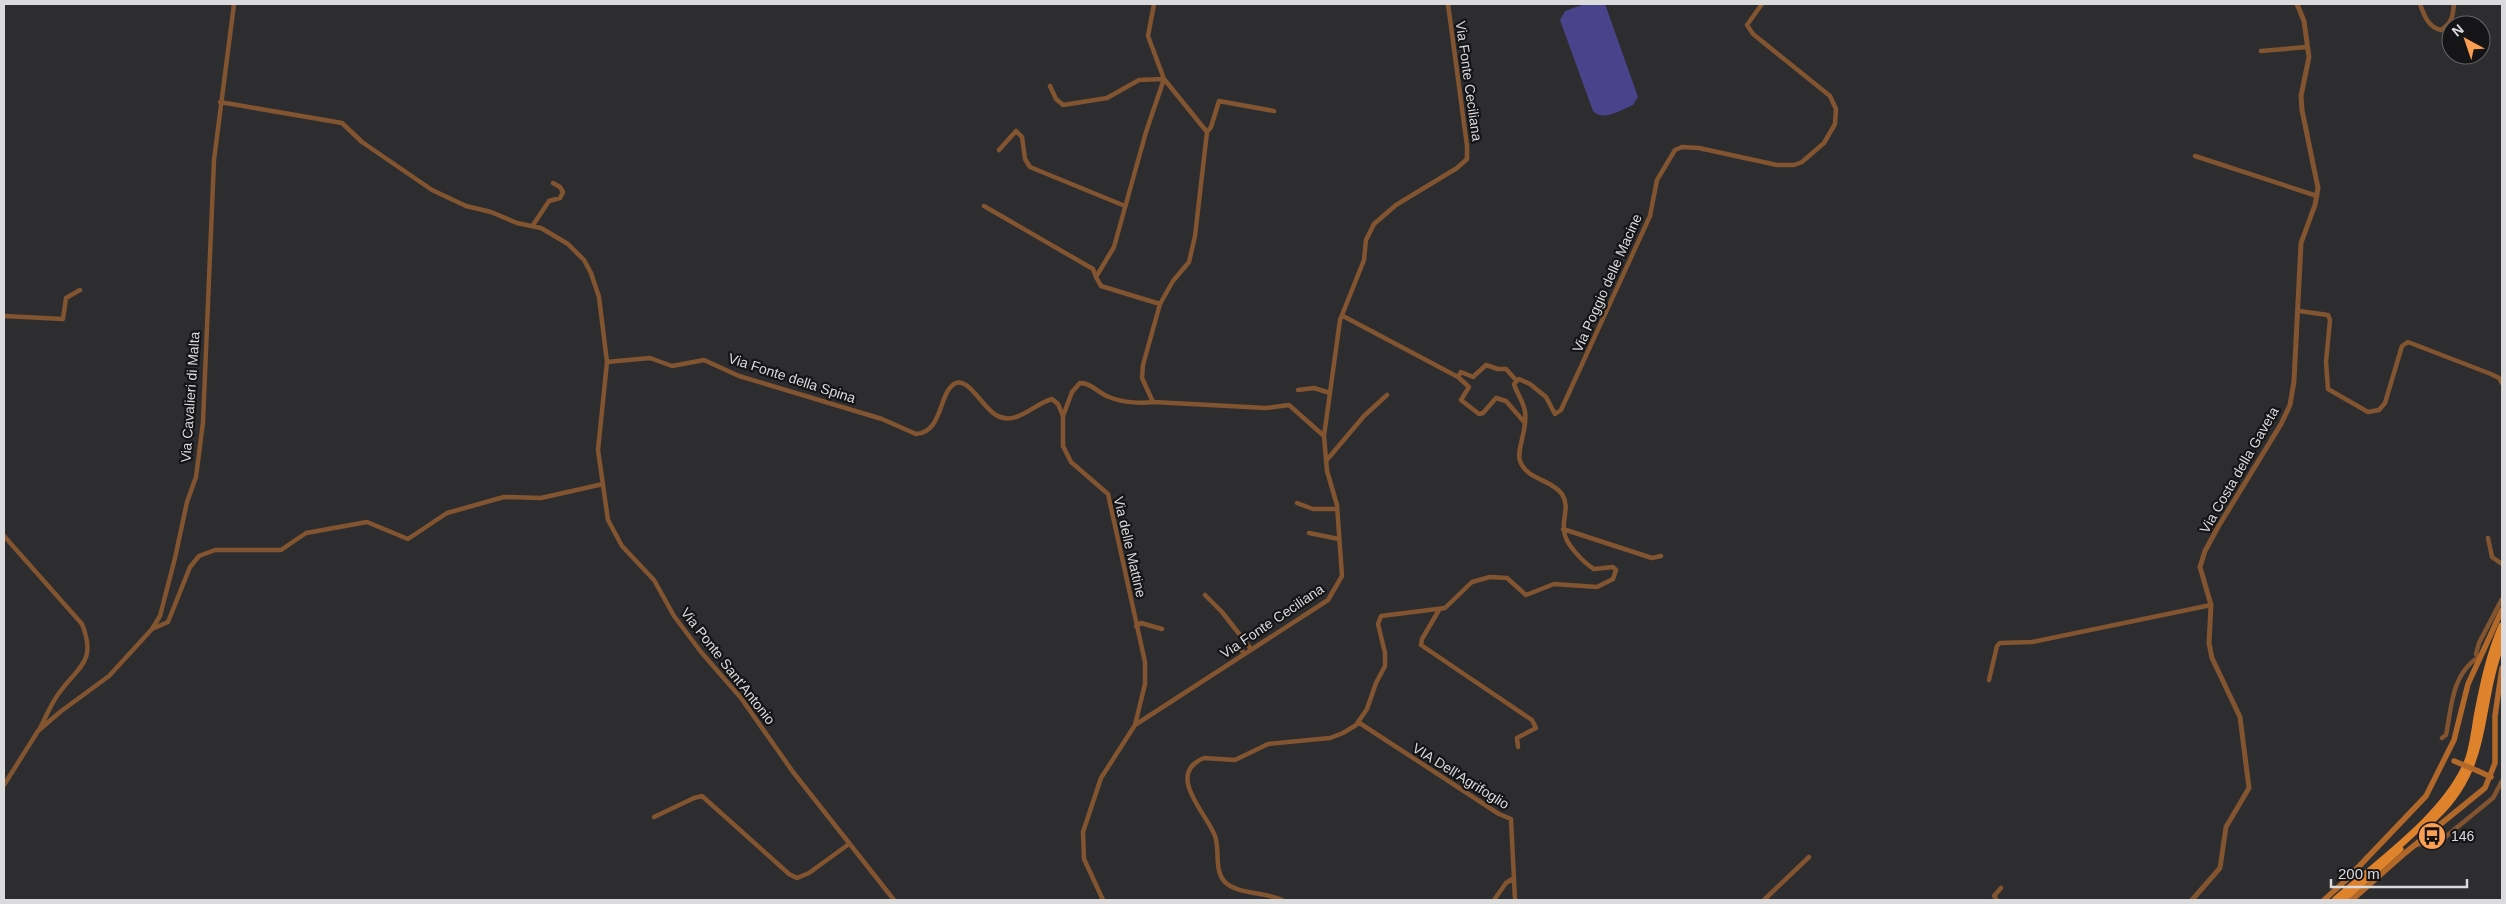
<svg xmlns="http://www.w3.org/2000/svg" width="2506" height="904" font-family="Arial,sans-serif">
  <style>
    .water { fill: #49438b }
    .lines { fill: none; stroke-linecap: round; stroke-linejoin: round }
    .minor { stroke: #825430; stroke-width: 4.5 }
    .tertiary { stroke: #825430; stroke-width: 5 }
    .secondary { stroke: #b16828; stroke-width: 5.5 }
    .trunk { stroke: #de822c; stroke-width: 7 }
    .secondary-bridge { stroke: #b16828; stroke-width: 5.5 }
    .labels { text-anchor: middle; stroke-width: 4.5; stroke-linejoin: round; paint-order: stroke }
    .street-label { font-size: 14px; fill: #dbdbde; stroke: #151517 }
    .poi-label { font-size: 14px; fill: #dbdbde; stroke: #151517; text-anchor: start }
  </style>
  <rect width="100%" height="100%" fill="#2d2d30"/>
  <path class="water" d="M1585 4H1605L1638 97 1633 105C1621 110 1603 122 1593 111L1560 20 1565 11Z"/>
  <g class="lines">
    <path class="minor" d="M2420 4C2424 15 2428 27 2441 30 2452 23 2453 16 2454 4
      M2261 51 2307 47
      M1050 86 1056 99 1063 105 1107 98 1139 80 1164 79 1146 132 1114 247 1096 277 1101 286 1160 304
      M220 102 342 123 362 142 432 190 466 206 491 212 517 223 541 228 568 244 584 260 591 273 599 297 607 362 598 450 608 520 622 546 654 580 674 616 701 652 741 698 793 772 894 900
      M1207 132 1211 127 1219 101 1274 111
      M999 150 1016 131 1022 137 1025 159 1030 167 1125 206
      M2195 156 2317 196
      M984 206 1093 269 1096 277
      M533 225 549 201 560 198 563 192 560 187 553 183
      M2299 311 2328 315 2330 320 2326 362 2328 389 2368 412 2379 410 2385 403 2402 346 2408 342 2491 374 2499 378 2502 383
      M4 316 63 319 66 298 80 290
      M1343 316 1458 377
      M607 362 650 358 672 366 704 360 739 376 882 419 916 434C944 432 938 391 956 383 969 378 984 409 996 415 1016 427 1033 404 1052 399L1058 404 1063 416
      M1516 380 1506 369H1498L1486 365 1473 377 1461 372 1458 377 1469 387 1461 400 1479 414 1483 413 1496 398 1506 401 1525 423
      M1298 390 1314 388 1330 393
      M1153 402 1266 408 1289 405 1324 436
      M1326 461 1364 416 1387 395
      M1297 503 1313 509H1337
      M1563 529 1652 558 1661 556
      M1309 533 1339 539
      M4 536 82 624C98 664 76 667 57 696 50 706 46 717 40 728
      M2488 538 2492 557 2502 564
      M1205 595 1222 612 1251 649
      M1439 610 1422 639 1421 645 1532 720 1536 728 1517 738 1518 747
      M1136 626 1141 623 1162 629
      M152 629 168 622 190 567 199 556 215 550H281L306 533 367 522 408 539 447 513 504 497 541 498 603 484
      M1235 644 1245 654
      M1989 680 1997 646 2000 643 2032 642 2211 605
      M1358 722 1499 814 1511 819 1515 900
      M1135 725 1328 600 1342 576 1337 505 1327 471 1324 436 1340 320 1364 260 1366 240 1374 224 1396 205 1457 168 1467 159V146L1448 4
      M2442 738 2446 735C2452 706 2451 676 2478 657L2476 654 2479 643 2502 599
      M4 785 38 731 60 712 109 676 152 629 160 616 175 558 187 502 196 477 203 422 214 160 234 4
      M654 817 694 798 702 796 789 874 797 878 809 873 849 844
      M2417 845 2444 838 2493 798 2502 781
      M1103 900 1084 859 1083 832 1101 778 1135 725 1145 684V662L1108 494 1071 462 1063 446V416L1072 392 1080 383C1092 383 1098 393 1109 397 1121 402 1140 404 1153 402L1142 378 1143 365 1160 304 1173 281 1189 262 1195 236 1207 132 1164 79 1148 36 1154 4
      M1282 900C1265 892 1235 894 1224 881 1214 869 1220 850 1215 836 1208 815 1164 774 1204 758L1235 760 1268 744 1330 738 1343 733 1356 725 1367 709 1376 683 1385 666V653L1378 624 1381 616 1445 608 1472 582 1490 577 1507 578 1526 595 1554 584 1597 587 1613 579 1616 570 1613 567 1594 569C1584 563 1565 544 1564 531 1562 518 1570 507 1562 494 1551 479 1527 480 1520 461 1516 450 1528 429 1525 412 1524 402 1517 394 1514 384L1519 379 1530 384 1546 397 1555 414 1561 410 1650 216 1657 180 1675 150 1682 147 1699 148 1777 165H1794L1802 162 1824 143 1835 124 1836 109 1830 96 1753 34 1747 25 1762 4
      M1494 900 1506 883 1514 878
      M1764 900 1809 857
      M1997 900 1994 896 2001 888"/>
    <path class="tertiary" d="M2192 900 2220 868 2226 827 2249 788 2240 717 2212 658 2209 643 2211 605 2200 567 2205 551 2218 527 2281 424 2290 405 2294 381 2301 243 2315 205 2318 188 2302 110 2301 96 2309 57 2304 21 2297 4"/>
    <path class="secondary" d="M2478 771 2491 777
      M2324 900 2345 881 2426 796 2454 740 2468 684 2502 610
      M2352 900 2405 853 2485 788 2495 763V716L2502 668"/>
    <path class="trunk" d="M2429 823C2492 769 2475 711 2502 642
      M2335 900C2379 861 2449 813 2469 758 2473 745 2475 731 2477 717 2483 686 2489 656 2502 626
      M2343 900 2400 849"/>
    <path class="secondary-bridge" d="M2454 761 2478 771"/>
  </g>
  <defs>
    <symbol id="bus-disc" viewBox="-11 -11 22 22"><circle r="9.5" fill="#fb9e51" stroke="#151517"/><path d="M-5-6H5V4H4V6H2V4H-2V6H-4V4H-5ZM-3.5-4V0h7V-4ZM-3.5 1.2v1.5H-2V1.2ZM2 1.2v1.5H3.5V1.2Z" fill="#111"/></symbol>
  </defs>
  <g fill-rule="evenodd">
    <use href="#bus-disc" x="2416" y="820" width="32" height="32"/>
  </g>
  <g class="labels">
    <g class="street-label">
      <text transform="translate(1469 81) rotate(82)" y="5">Via Fonte Ceciliana</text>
      <text transform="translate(1607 283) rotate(-66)" y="5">Via Poggio delle Macine</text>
      <text transform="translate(792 378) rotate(18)" y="5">Via Fonte della Spina</text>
      <text transform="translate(190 397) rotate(-86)" y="5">Via Cavalieri di Malta</text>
      <text transform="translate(2239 470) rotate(-60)" y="5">Via Costa della Gaveta</text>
      <text transform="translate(1130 547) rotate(77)" y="5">Via delle Mattine</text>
      <text transform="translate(1272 621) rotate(-34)" y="5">Via Fonte Ceciliana</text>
      <text transform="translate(728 666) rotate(52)" y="5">Via Ponte Sant'Antonio</text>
      <text transform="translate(1461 776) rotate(32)" y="5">VIA Dell'Agrifoglio</text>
    </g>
    <g class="poi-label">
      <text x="2451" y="841">146</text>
    </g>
  </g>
  <rect width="2506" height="904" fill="none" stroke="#dbdbde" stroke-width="10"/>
  <g transform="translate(2466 40) rotate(320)"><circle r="24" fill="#151517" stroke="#646467"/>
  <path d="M0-4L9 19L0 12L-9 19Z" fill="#fb9e51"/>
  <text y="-8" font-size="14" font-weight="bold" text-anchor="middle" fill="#dbdbde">N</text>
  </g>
  <path d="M2331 879v8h136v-8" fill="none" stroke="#dbdbde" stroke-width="2.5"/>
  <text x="2338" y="879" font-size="15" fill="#dbdbde" stroke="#151517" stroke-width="4" paint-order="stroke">200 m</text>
</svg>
